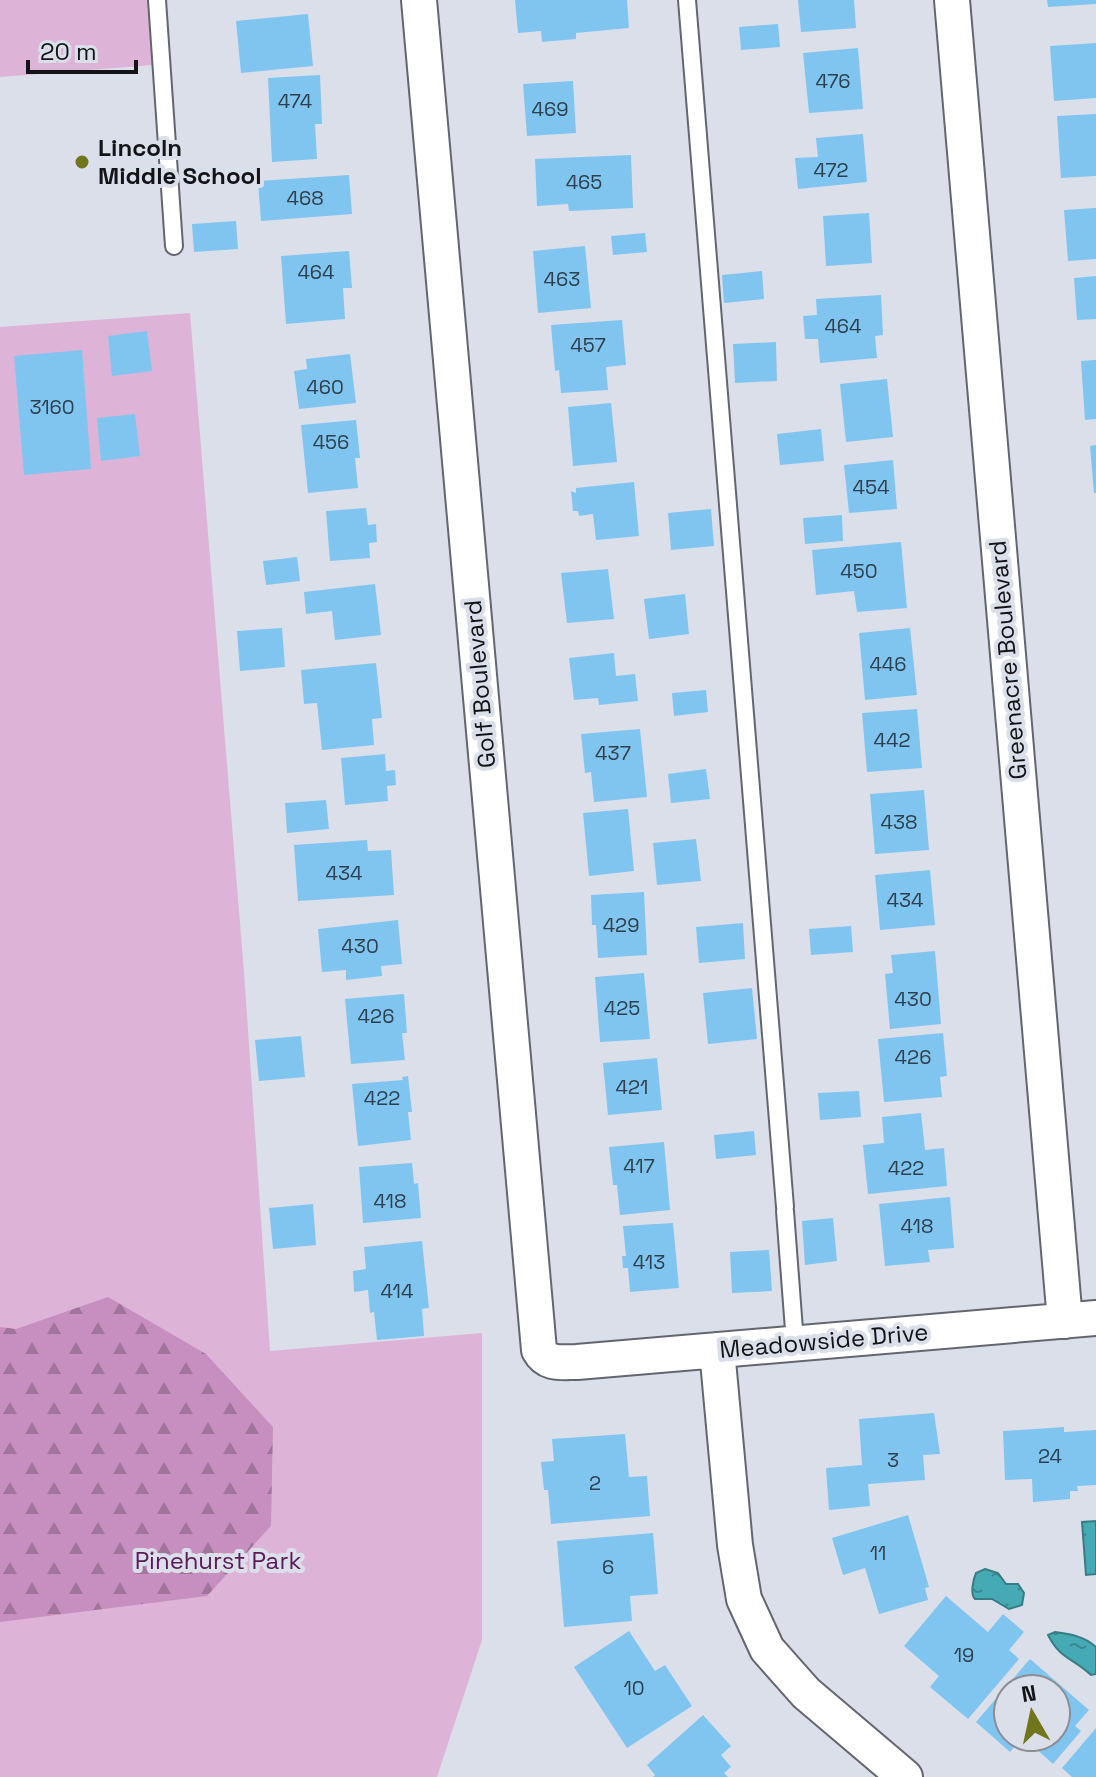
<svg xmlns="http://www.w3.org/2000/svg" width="1096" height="1777" font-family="'Space Grotesk',sans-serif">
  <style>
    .green { fill: #deb3d8 }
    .forest { fill: url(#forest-firs) }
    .water { fill: url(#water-ripples); stroke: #377d86; stroke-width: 2 }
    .building { fill: #80c5f0; fill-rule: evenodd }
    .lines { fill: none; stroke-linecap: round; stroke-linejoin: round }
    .lane-casing { stroke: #63666f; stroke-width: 20 }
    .street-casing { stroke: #63666f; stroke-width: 38 }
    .lane { stroke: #fff; stroke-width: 16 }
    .street { stroke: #fff; stroke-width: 34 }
    .poi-dot { fill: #71751c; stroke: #dbdfe9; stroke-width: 3 }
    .labels { text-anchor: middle; stroke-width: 8; stroke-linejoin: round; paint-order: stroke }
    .number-label { font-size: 20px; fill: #2e404d }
    .poi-label { font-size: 24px; font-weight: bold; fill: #131417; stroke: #dbdfe9; text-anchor: start }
    .street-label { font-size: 24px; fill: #131417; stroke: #dbdfe9 }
    .park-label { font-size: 24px; fill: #5b1957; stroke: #dbdfe9 }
  </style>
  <defs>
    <pattern id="forest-firs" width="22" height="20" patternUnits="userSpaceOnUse" patternTransform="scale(2)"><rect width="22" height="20" fill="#c68fc0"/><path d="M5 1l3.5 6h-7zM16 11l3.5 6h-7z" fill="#a0749b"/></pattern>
    <pattern id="water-ripples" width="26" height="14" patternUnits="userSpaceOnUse" patternTransform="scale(2)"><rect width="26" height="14" fill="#46aab5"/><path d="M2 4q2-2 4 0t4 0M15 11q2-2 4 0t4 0" fill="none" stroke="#398992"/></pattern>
  </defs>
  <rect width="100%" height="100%" fill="#dbdfe9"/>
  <path class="green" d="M0 0H152L153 65 0 77Z
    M190 313 244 972 270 1351 482 1333V1640L437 1777H0V327Z"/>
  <path class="forest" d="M108 1297 206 1354 273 1427 271 1526 207 1596 0 1622V1327L16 1329Z"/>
  <path class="water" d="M1096 1521V1574L1086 1575 1082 1522Z
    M985 1569 998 1573 1006 1584H1018L1024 1593 1022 1605 1009 1609 992 1599H975C970 1594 973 1580 976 1573Z
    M1055 1632C1070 1634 1084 1636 1096 1647V1674L1091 1675C1072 1657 1061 1660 1048 1635Z"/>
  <path class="building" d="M515 0H627L629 28 576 33V39L542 42 541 31 518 33Z
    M798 0H854L856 28 801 32Z
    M1047 0H1096V4L1048 7Z
    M308 14 313 66 241 73 236 21Z
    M778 24 780 47 741 50 739 27Z
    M1096 43V98L1054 101 1050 46Z
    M858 48 863 109 809 113 803 53Z
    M320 75 322 124H315L317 159 272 162 268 78Z
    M573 81 576 133 527 136 523 84Z
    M1096 114V176L1061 178 1057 116Z
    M863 134 867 182 798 189 795 158 818 157 816 138Z
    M631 155 633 208 569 211 568 204 537 206 535 159Z
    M349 175 352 214 261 221 258 181Z
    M1096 208V259L1068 261 1064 210Z
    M869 213 872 263 826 266 823 216Z
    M236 221 238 249 194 252 192 224Z
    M645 233 647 252 613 255 611 236Z
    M585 246 591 308 538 313 533 251Z
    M349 251 352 288H343L345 319 286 324 281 256Z
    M762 271 764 299 724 303 722 275Z
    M1096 276V319L1077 320 1074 278Z
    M881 295 883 335 875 336 877 358 820 363 818 339H805L803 316 817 315 816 299Z
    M622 320 626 365 606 367 608 390 561 393 559 370 555 371 551 325Z
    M147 331 152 371 112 376 108 336Z
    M776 342 777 381 735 383 733 344Z
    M82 350 91 469 24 475 14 356Z
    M350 354 356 403 299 409 294 371 307 369 306 359Z
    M1096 360V419L1085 420 1081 361Z
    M887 379 893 437 846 442 840 384Z
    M611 403 617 462 573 466 568 407Z
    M135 414 140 456 101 461 97 418Z
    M356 420 360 458H355L358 488 308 493 301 425Z
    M821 429 824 461 780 465 777 434Z
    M1096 445V493H1094L1090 446Z
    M893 460 897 509 849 513 844 465Z
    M634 482 639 536 596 540 593 514 579 516 578 511H573L571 491 576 493V488Z
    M366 508 368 525 376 524 377 542 369 543 370 558 330 561 326 511Z
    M711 509 714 546 671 550 668 513Z
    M842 515 843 541 805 544 803 518Z
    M901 542 907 608 857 612 854 591 816 595 812 550Z
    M297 557 300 581 266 585 263 561Z
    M608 569 614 619 567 623 561 573Z
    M375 584 381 635 335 640 332 611 306 614 304 592Z
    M685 594 689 634 649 639 644 599Z
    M282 628 285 667 240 671 237 631Z
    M910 628 917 695 865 700 859 633Z
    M614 653 616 676 635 674 638 701 599 705 598 698 574 700 569 658Z
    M376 663 382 718 372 719 374 745 322 750 317 703 304 704 301 670Z
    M706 690 708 712 674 716 672 693Z
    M917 709 922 768 867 772 862 713Z
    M640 729 647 797 594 802 591 772 585 773 581 734Z
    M385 754 386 771 395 770 396 785 387 786 388 801 345 805 341 758Z
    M706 769 710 799 671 803 668 774Z
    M924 790 929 850 875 854 870 794Z
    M326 800 329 829 287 833 285 803Z
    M628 809 634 871 589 876 583 813Z
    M696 839 701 881 657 885 653 843Z
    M367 840 368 851 391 850 394 895 298 901 294 845Z
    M930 870 935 925 880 930 875 875Z
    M644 892 647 955 598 958 596 925H592L591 895Z
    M398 920 402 964 381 966 382 976 346 980V970L322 972 318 929Z
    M743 923 745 959 699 963 696 927Z
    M851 926 853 952 811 955 809 929Z
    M935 951 941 1024 890 1029 885 974 893 973 891 955Z
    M644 973 650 1039 600 1042 595 977Z
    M752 988 757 1039 708 1044 703 993Z
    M404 994 407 1033H402L405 1060 351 1064 345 999Z
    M943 1033 947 1076 940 1077 942 1097 884 1102 878 1039Z
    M301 1036 305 1077 259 1081 255 1040Z
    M657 1058 662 1110 608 1115 603 1063Z
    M408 1076 412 1112H408L411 1140 358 1146 352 1084 403 1080 402 1077Z
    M859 1091 861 1117 820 1120 818 1093Z
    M921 1113 925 1150 944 1148 947 1186 868 1194 863 1145 884 1143 882 1117Z
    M754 1131 756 1155 716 1159 714 1135Z
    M664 1142 670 1210 620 1215 617 1185H613L609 1147Z
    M412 1163 414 1184 418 1183 421 1218 363 1223 359 1167Z
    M950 1197 954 1248 928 1250 930 1262 885 1266 879 1204Z
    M313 1204 316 1245 273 1249 269 1208Z
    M833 1218 837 1261 805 1265 802 1221Z
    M673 1223 679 1288 630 1292 628 1268H623L622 1256H626L623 1226Z
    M422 1241 429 1308 422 1309 424 1336 377 1340 374 1312 370 1313 368 1290 354 1292 353 1271 366 1269 364 1247Z
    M769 1250 772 1291 732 1293 730 1252Z
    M934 1413 940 1454 923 1455 925 1480 868 1484 870 1506 829 1510 826 1468 862 1465 859 1419Z
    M1064 1427V1432L1096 1430V1485L1077 1486 1078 1491H1070V1499L1033 1502 1032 1479 1005 1480 1003 1431Z
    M625 1434 629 1477 647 1476 650 1516 551 1524 548 1490H544L541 1462 554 1461 552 1439Z
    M908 1515 929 1587 925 1588 928 1600 879 1614 865 1568 843 1575 832 1538Z
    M653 1533 658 1594 630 1596 632 1621 564 1627 557 1541Z
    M946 1596 988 1632 1003 1614 1024 1632 1009 1650 1019 1659 968 1719 930 1687 939 1676 904 1646Z
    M629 1631 655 1671 665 1665 692 1706 627 1748 574 1667Z
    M1030 1659 1089 1710 1075 1726 1081 1731 1053 1764 1023 1737 1010 1752 976 1722ZM1008 1689H1056V1737H1008Z
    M703 1715 731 1746 721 1755 731 1767 724 1773 728 1777H653L655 1775 647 1765Z
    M1096 1728V1777H1072L1062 1768Z"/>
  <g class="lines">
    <defs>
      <path id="lane" d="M157 0 174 246
        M687 0 785 1207
        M785 1211 795 1343"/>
      <path id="street" d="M419 0 539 1350C547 1365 561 1362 577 1362L1096 1318
        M952 0 1065 1321
        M717 1350 735 1545 744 1599 767 1649 806 1693 905 1777"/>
    </defs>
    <use href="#lane" class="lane-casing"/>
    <use href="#street" class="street-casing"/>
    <use href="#lane" class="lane"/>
    <use href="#street" class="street"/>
  </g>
  <circle class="poi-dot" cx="82" cy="162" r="8"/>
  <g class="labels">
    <g class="number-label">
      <text x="833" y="88">476</text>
      <text x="295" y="108">474</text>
      <text x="550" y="116">469</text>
      <text x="831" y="177">472</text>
      <text x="584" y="189">465</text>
      <text x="305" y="205">468</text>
      <text x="316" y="279">464</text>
      <text x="562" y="286">463</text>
      <text x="843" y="333">464</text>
      <text x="588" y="352">457</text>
      <text x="325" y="394">460</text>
      <text x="52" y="414">3160</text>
      <text x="331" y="449">456</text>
      <text x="871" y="494">454</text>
      <text x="859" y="578">450</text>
      <text x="888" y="671">446</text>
      <text x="892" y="747">442</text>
      <text x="613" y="760">437</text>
      <text x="899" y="829">438</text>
      <text x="344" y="880">434</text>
      <text x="905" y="907">434</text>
      <text x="621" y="932">429</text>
      <text x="360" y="953">430</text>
      <text x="913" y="1006">430</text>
      <text x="622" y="1015">425</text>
      <text x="376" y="1023">426</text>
      <text x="913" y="1064">426</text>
      <text x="632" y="1094">421</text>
      <text x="382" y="1105">422</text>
      <text x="639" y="1173">417</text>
      <text x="906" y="1175">422</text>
      <text x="390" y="1208">418</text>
      <text x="917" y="1233">418</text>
      <text x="649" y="1269">413</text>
      <text x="397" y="1298">414</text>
      <text x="1050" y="1463">24</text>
      <text x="893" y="1467">3</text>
      <text x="595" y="1490">2</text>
      <text x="878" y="1560">11</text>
      <text x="608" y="1574">6</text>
      <text x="964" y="1662">19</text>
      <text x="634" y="1695">10</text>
    </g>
    <g class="poi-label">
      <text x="98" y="156">Lincoln<tspan x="98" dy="28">Middle School</tspan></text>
    </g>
    <g class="street-label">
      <text transform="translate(1008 660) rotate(-95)" y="8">Greenacre Boulevard</text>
      <text transform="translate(480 684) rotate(-95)" y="8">Golf Boulevard</text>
      <text transform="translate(824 1341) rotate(-5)" y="8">Meadowside Drive</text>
    </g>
    <g class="park-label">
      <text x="218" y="1569">Pinehurst Park</text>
    </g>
  </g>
  <g transform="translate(1032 1713) rotate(351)"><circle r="38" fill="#dbdfe9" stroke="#8b8e95" stroke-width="2"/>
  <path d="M0-6L14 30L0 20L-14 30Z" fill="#71751c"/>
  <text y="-12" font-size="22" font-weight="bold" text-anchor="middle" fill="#131417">N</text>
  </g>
  <path d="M28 60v12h108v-12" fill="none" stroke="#131417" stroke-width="4"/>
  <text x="40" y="60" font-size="24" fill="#131417" stroke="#dbdfe9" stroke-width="6" paint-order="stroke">20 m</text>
</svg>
